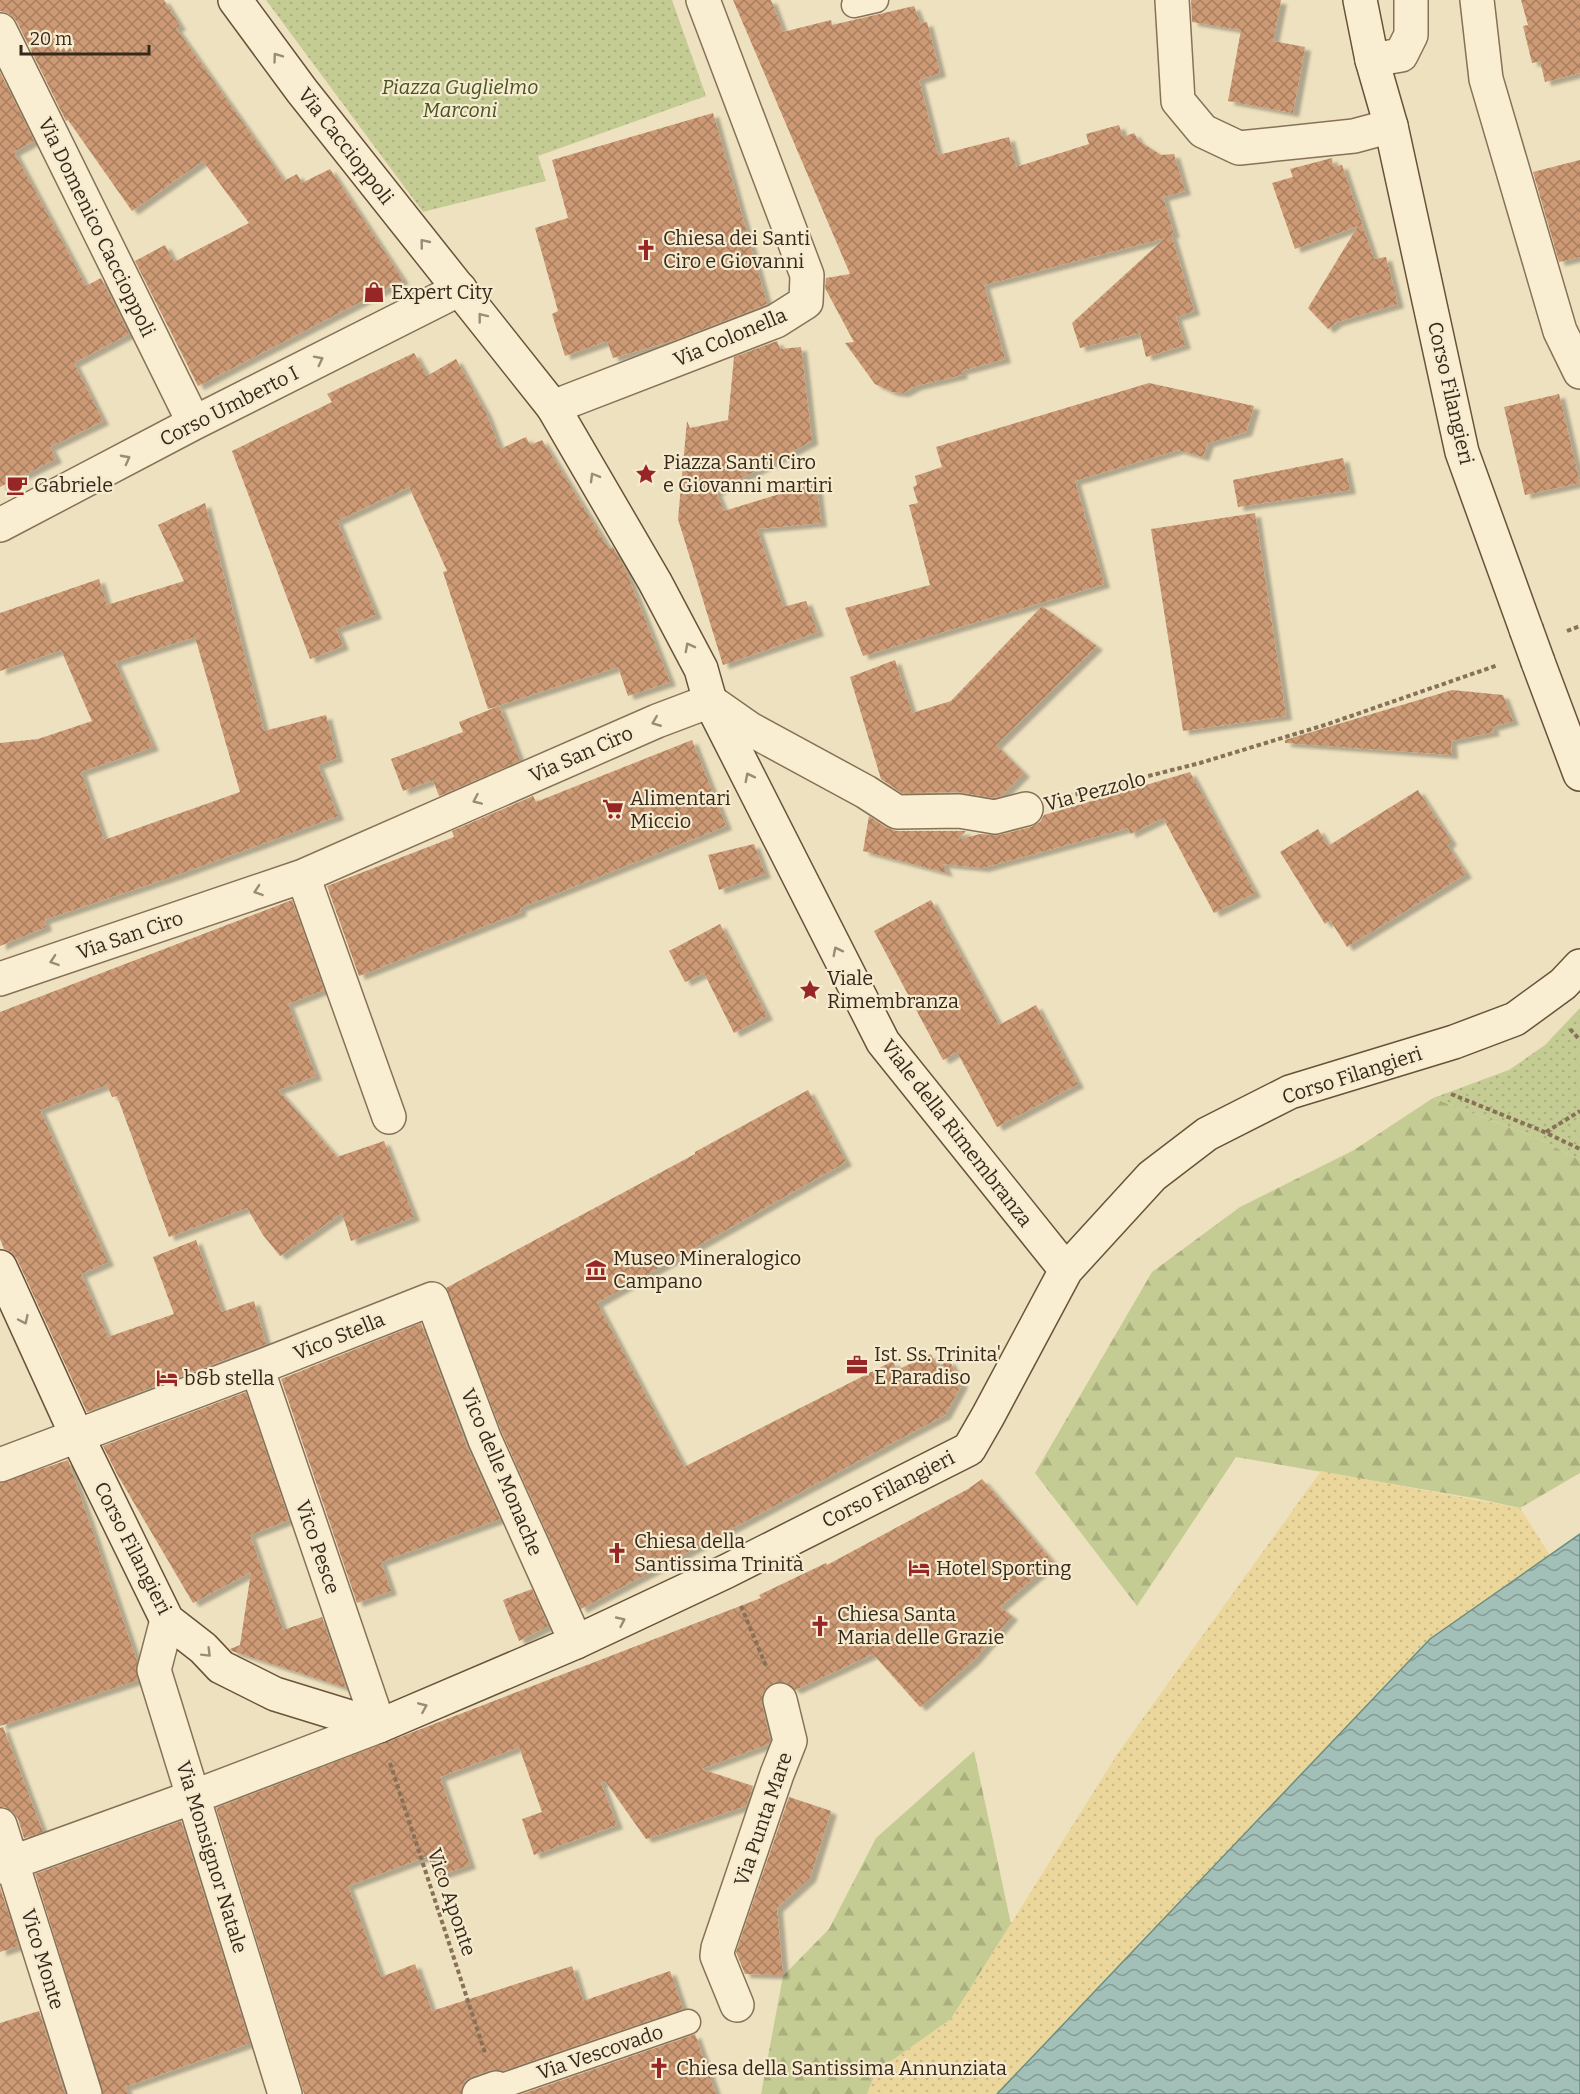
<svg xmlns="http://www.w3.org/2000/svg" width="1580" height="2094" font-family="Bitter,serif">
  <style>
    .forest { fill: url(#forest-firs) }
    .sand { fill: url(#sand-dots) }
    .park { fill: url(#park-dots) }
    .water { fill: url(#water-waves); stroke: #698e85; stroke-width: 1.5 }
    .building { fill: url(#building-cross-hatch); fill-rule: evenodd; filter: url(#shadow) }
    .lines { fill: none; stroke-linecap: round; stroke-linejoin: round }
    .lane-casing { stroke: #877157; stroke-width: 27 }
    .street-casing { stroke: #877157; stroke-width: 36 }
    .secondary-casing { stroke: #69523a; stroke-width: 36 }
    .path { stroke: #877157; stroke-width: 4; stroke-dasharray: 4.5 3; stroke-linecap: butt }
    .lane { stroke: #f9eed2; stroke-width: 24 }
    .street { stroke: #f9eed2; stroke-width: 33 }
    .secondary { stroke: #f9eed2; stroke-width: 33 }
    .secondary-bridge-casing { stroke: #69523a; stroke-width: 36; stroke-linecap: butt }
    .secondary-bridge { stroke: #f9eed2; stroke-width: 33 }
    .oneway { stroke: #988c77 }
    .labels { text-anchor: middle; stroke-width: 4.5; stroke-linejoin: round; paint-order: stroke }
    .park-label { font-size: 20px; font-style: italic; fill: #465322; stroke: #f6ebcf }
    .street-label { font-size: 20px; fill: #36291c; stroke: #f6ebcf }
    .poi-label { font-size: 20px; fill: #36291c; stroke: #f6ebcf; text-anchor: start }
  </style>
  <defs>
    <pattern id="forest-firs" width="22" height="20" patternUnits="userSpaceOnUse" patternTransform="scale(1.5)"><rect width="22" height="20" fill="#c5cc93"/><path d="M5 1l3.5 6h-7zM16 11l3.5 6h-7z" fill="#aaaf7e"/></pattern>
    <pattern id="sand-dots" width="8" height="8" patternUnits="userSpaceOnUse" patternTransform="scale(1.5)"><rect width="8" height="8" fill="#ebd79b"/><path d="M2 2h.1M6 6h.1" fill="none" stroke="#cab985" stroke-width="1.8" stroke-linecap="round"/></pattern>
    <pattern id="park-dots" width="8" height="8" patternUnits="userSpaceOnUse" patternTransform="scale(1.5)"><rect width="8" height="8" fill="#c5cc93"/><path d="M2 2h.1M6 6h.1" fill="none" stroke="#aaaf7e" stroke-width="1.8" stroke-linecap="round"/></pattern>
    <pattern id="water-waves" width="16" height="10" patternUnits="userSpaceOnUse" patternTransform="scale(1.5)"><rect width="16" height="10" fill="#a2c0b8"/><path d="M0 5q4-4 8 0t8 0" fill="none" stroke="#859c95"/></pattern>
    <pattern id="building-cross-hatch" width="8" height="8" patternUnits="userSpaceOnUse" patternTransform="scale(1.5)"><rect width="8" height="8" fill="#cd9a74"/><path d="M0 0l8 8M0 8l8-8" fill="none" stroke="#a77e5e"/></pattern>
    <filter id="shadow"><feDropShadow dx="6" dy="4" stdDeviation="1.5" flood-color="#0004"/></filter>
  </defs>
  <rect width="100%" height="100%" fill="#eee1bf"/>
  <path class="forest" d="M1433 1098 1537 1138 1580 1160V1473L1520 1508 1479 1499 1236 1457 1137 1606 1035 1473 1152 1272 1240 1207 1354 1150Z
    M974 1751 1011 1924 951 2019 876 2072 867 2094H761L783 1976 829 1929 876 1838Z"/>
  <path class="sand" d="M1321 1471 1520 1508 1550 1555 1430 1639 997 2094H867L876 2072 951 2019 1118 1753Z"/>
  <path class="park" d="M266 0H672L706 96 538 156 546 181 423 212Z
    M1580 1008V1160L1537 1138 1433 1098 1509 1070 1545 1045Z"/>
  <path class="water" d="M1580 1534V2094H997L1430 1639Z"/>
  <path class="building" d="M0 0H164L180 26 176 28 284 181 297 174 302 183 330 169 403 280 198 386 135 261 165 245 174 262 249 223 203 161 132 211 68 120 66 121 17 22 10 14 0 11Z
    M733 0H771L783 32 831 20 832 25 914 6 921 24 927 22 940 73 919 80 938 155 1009 137 1016 167 1089 144 1086 134 1119 125 1123 137 1134 133 1139 141 1161 155 1174 154 1185 191 1163 197 1174 234H1171L1194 311 1176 317 1185 345 1146 357 1140 333 1080 348 1072 323 1165 238 984 285 1005 359 961 371 962 375 916 386 903 393 892 392 875 384 845 343 854 342 825 288 826 278 850 274Z
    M1191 0H1281L1273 41 1305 47 1293 113 1228 101 1241 30 1192 22Z
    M1521 0H1580V73L1545 82 1540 61 1532 63 1523 26 1528 25Z
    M0 72 34 141 14 152 86 286 101 278 129 334 74 363 103 421 50 447 56 459 0 487Z
    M713 113 767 304 675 340 613 358 607 341 565 356 552 314 558 311 535 228 568 218 552 160Z
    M1332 158 1333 167 1342 165 1374 259 1386 257 1398 304 1337 322 1328 329 1308 308 1358 226 1295 249 1272 183 1293 177 1290 169Z
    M1580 160V257L1559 262 1533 172Z
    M777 341 780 349 801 347 812 441 716 492 724 511 816 483 821 523 757 529 783 607 806 601 818 632 723 665 678 519 687 421 690 428 728 420 734 357Z
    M414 353 427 376 456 359 486 413 500 449 526 437 530 445 542 440 609 549 613 547 625 569 670 682 628 696 618 667 488 709 443 572 447 571 409 487 337 521 376 615 336 629 343 646 310 659 232 451 332 402 327 394Z
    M1149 383 1254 406 1246 432 1208 443 1203 457 1178 450 1075 481 1104 584 863 656 845 608 930 585 909 505 918 503 913 487 917 485 915 476 942 467 936 447Z
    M1559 394 1580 483 1525 495 1504 407Z
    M1343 458 1350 490 1238 507 1233 480Z
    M205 503 264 731 326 715 337 758 318 765 338 816 177 875 44 920 46 927 0 946V743L38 739 92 721 61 650 0 671V613L99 579 107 605 184 581 158 525ZM195 637 240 792 104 840 81 772 153 747 115 662Z
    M1255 513 1286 716 1183 731 1151 529Z
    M1042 606 1097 646 996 745 1024 773 1001 796 994 798 959 792 902 793 881 779 850 677 895 660 912 713 951 701Z
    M1452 690 1503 695 1513 721 1492 727 1494 732 1451 741 1452 755 1285 743V740Z
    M499 706 520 761 439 796 433 780 403 791 391 759 463 732 459 722Z
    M692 740 726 826 520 908 521 912 359 976 327 886 454 837 452 831 533 796 536 802Z
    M1190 772 1255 893 1214 913 1163 818 1130 834 1128 828 983 868 943 864 947 873 863 851 869 816 887 828 897 831H966L957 840 980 834 999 835 1031 827 1040 822 1044 815Z
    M1418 790 1451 841 1447 845 1466 874 1347 947 1330 920 1325 924 1280 852 1318 829 1328 846Z
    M754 844 765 874 719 890 708 855Z
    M292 900 324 990 288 1004 316 1076 278 1090 337 1157 384 1141 414 1217 351 1241 342 1213 280 1256 263 1235 247 1208 169 1237 117 1096 112 1097 107 1085 40 1110 108 1262 81 1274 108 1337 174 1314 153 1257 196 1240 222 1312 254 1301 266 1344 87 1412 17 1259 11 1252 4 1249 0 1239V1012Z
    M931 900 999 1025 1036 1005 1078 1084 997 1127 957 1052 943 1060 874 931Z
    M720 924 767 1016 734 1033 704 973 685 982 669 951Z
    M808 1090 846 1162 597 1303 684 1467 893 1361 897 1370 931 1354 938 1367 949 1360 962 1384 945 1415 581 1609 502 1433 446 1288 695 1154V1152Z
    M421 1323 467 1447 500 1519 381 1562 391 1591 357 1603 281 1379Z
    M246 1392 289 1520 250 1535 283 1630 322 1617 346 1688 232 1651 230 1649 240 1645 251 1572 193 1603 117 1474 103 1446Z
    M68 1460 137 1661 138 1680 0 1726V1483Z
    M982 1479 1053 1562 1000 1607 1012 1616 974 1660 920 1707 873 1654 795 1690 786 1682H775L767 1687 762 1695V1704L770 1740 769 1744 701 1769 753 1786 746 1806 646 1839 605 1781 601 1783 617 1825 534 1855 522 1819 542 1812 519 1747 440 1777 470 1865 435 1877 428 1856 348 1886 381 1977 415 1964 432 2011 572 1966 583 2001 670 1971 683 2009 502 2071 490 2070 473 2076 464 2082 461 2094H304L216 1808 761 1598 759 1595 826 1563 827 1565 968 1489Z
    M532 1589 548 1626 519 1641 503 1600Z
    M3 1727 43 1832 24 1838 18 1819 13 1812 5 1807H0V1728Z
    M789 1797 831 1811 810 1878 777 1908 783 1975 745 1974 736 1952Z
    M181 1821 250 2043 125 2087 128 2094H103L35 1874Z
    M0 1887 19 1946 0 1952Z
    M39 2011 65 2094H0V2023Z
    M695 2034 716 2094H522L693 2035Z"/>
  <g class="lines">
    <defs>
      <path id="lane" d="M854 5 876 0
        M496 2088 688 2022"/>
      <path id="street" d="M1172 0 1178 101 1203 131 1239 148 1354 136 1391 126
        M1477 0 1486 79 1560 331 1580 372
        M0 30 194 423
        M1372 60 1401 55 1411 35V0
        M553 407 776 321 806 302 807 275 703 0
        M0 525 194 423 460 289
        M303 876 389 1117
        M0 979 303 876 657 721 710 701 750 729 866 792 897 812 959 811 995 817 1026 809
        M0 1465 257 1368 432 1299 485 1440 576 1642
        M167 1620 154 1670 285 2094
        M0 1825 85 2094
        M0 1867 193 1797 379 1726 257 1368
        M737 2005 717 1956 718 1948 777 1774 790 1741 780 1700
        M479 2094 496 2088"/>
      <path id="secondary" d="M235 0 302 91 553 407 655 582 701 669 710 701 883 1042 1066 1270
        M1360 0 1372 60 1391 126 1462 452 1526 629
        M1538 662 1580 774
        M0 1267 77 1436 167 1620 203 1648 221 1667 275 1694 379 1726 576 1642 727 1571 969 1449 988 1416 1066 1270 1152 1176 1207 1134 1290 1092 1454 1042 1515 1019 1563 984 1580 966"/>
    </defs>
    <use href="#lane" class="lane-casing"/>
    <use href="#street" class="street-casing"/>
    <use href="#secondary" class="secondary-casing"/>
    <path class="path" d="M1567 631 1580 626
      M1061 798 1200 763 1328 724 1498 665
      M1570 1029 1580 1040
      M1451 1094 1540 1130 1580 1149
      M1546 1132 1580 1111
      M741 1606 766 1666
      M390 1763 485 2053"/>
    <use href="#lane" class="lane"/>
    <use href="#street" class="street"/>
    <use href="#secondary" class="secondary"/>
    <defs>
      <path id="secondary-bridge" d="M1526 629 1538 662"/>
    </defs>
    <use href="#secondary-bridge" class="secondary-bridge-casing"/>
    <use href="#secondary-bridge" class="secondary-bridge"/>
  </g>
  <defs><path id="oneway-chevron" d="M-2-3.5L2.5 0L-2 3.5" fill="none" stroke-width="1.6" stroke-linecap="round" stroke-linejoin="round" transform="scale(1.5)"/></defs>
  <g class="oneway">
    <use href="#oneway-chevron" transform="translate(277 57) rotate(-126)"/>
    <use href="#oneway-chevron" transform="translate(424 243) rotate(-129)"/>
    <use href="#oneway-chevron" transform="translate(482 317) rotate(-128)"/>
    <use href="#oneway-chevron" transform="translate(319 360) rotate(-27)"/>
    <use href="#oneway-chevron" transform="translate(126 459) rotate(-28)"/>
    <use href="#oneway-chevron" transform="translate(594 477) rotate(-120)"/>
    <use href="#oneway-chevron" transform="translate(689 647) rotate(-118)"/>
    <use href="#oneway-chevron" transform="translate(656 722) rotate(158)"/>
    <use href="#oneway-chevron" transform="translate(749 777) rotate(-117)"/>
    <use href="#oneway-chevron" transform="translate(477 800) rotate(156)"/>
    <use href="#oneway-chevron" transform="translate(258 891) rotate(161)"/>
    <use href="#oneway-chevron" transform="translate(837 951) rotate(-117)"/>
    <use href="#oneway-chevron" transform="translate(54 961) rotate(161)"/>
    <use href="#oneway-chevron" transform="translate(24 1320) rotate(65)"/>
    <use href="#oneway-chevron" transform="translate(621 1621) rotate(-25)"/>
    <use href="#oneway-chevron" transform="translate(207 1653) rotate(45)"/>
    <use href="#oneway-chevron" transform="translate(423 1707) rotate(-23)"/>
  </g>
  <defs>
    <symbol id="church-bare" viewBox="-9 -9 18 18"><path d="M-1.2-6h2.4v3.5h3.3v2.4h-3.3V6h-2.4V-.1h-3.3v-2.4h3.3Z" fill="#972626" stroke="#f6ebcf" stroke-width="2.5" paint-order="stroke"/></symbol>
    <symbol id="shop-bare" viewBox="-9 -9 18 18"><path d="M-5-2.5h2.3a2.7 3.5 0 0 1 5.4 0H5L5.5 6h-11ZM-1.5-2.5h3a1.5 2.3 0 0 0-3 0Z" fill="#972626" stroke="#f6ebcf" stroke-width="2.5" paint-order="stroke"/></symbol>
    <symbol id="sight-bare" viewBox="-9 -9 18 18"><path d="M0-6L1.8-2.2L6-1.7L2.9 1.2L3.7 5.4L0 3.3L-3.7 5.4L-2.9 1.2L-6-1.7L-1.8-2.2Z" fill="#972626" stroke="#f6ebcf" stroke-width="2.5" paint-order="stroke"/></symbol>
    <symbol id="cafe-bare" viewBox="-9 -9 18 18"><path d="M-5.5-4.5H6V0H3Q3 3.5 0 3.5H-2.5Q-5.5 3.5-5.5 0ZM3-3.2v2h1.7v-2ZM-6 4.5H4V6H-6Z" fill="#972626" stroke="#f6ebcf" stroke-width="2.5" paint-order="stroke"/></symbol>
    <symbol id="supermarket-bare" viewBox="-9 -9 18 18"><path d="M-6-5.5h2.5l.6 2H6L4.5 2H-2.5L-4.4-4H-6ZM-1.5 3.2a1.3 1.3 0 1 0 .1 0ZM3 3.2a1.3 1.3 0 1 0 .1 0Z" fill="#972626" stroke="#f6ebcf" stroke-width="2.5" paint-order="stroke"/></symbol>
    <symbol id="museum-bare" viewBox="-9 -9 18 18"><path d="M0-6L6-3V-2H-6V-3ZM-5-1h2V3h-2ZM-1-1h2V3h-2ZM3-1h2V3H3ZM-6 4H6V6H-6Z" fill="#972626" stroke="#f6ebcf" stroke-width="2.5" paint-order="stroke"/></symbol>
    <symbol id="office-bare" viewBox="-9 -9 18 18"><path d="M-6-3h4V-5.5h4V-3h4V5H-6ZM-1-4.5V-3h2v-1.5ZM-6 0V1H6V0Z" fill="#972626" stroke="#f6ebcf" stroke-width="2.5" paint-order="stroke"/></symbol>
    <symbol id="hotel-bare" viewBox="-9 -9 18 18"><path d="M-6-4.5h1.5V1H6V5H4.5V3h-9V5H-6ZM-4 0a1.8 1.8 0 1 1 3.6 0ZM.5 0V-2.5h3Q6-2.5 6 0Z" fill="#972626" stroke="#f6ebcf" stroke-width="2.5" paint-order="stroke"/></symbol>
  </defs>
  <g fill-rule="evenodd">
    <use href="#church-bare" x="631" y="235" width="30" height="30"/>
    <use href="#shop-bare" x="359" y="277" width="30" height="30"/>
    <use href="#sight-bare" x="631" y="459" width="30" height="30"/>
    <use href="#cafe-bare" x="2" y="470" width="30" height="30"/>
    <use href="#supermarket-bare" x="598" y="794" width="30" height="30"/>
    <use href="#sight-bare" x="795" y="975" width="30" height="30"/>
    <use href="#museum-bare" x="581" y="1255" width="30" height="30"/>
    <use href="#office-bare" x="842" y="1350" width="30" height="30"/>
    <use href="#hotel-bare" x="152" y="1363" width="30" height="30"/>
    <use href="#church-bare" x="602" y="1538" width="30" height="30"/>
    <use href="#hotel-bare" x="904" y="1553" width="30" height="30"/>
    <use href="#church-bare" x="805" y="1611" width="30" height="30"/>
    <use href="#church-bare" x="644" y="2053" width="30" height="30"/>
  </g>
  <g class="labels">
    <g class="park-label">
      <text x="460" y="94">Piazza Guglielmo<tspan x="460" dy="23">Marconi</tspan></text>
    </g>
    <g class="street-label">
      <text transform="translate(346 146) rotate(52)" y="7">Via Caccioppoli</text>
      <text transform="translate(97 227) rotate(64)" y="7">Via Domenico Caccioppoli</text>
      <text transform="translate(730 337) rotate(-23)" y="7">Via Colonella</text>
      <text transform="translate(1451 393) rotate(77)" y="7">Corso Filangieri</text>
      <text transform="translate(229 406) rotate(-27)" y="7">Corso Umberto I</text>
      <text transform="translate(581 754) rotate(-24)" y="7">Via San Ciro</text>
      <text transform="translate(1095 791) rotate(-15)" y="7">Via Pezzolo</text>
      <text transform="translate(130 935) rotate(-19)" y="7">Via San Ciro</text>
      <text transform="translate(1352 1075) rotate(-18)" y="7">Corso Filangieri</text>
      <text transform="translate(957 1133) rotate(52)" y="7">Viale della Rimembranza</text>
      <text transform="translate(339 1336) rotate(-22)" y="7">Vico Stella</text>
      <text transform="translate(502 1472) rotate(67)" y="7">Vico delle Monache</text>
      <text transform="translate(888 1489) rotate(-27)" y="7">Corso Filangieri</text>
      <text transform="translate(318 1547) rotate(71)" y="7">Vico Pesce</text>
      <text transform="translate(133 1548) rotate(63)" y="7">Corso Filangieri</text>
      <text transform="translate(763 1819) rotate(-71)" y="7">Via Punta Mare</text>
      <text transform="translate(212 1857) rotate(73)" y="7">Via Monsignor Natale</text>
      <text transform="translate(452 1902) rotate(71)" y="7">Vico Aponte</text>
      <text transform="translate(43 1959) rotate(73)" y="7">Vico Monte</text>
      <text transform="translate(600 2052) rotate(-19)" y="7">Via Vescovado</text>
    </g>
    <g class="poi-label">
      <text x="663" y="245">Chiesa dei Santi<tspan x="663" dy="23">Ciro e Giovanni</tspan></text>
      <text x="391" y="299">Expert City</text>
      <text x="663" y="469">Piazza Santi Ciro<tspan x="663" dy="23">e Giovanni martiri</tspan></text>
      <text x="34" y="492">Gabriele</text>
      <text x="630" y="805">Alimentari<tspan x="630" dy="23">Miccio</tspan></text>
      <text x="827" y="985">Viale<tspan x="827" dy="23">Rimembranza</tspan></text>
      <text x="613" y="1265">Museo Mineralogico<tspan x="613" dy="23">Campano</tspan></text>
      <text x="874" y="1361">Ist. Ss. Trinita'<tspan x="874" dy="23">E Paradiso</tspan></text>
      <text x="184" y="1385">b&amp;b stella</text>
      <text x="634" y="1548">Chiesa della<tspan x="634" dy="23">Santissima Trinità</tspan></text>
      <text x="936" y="1575">Hotel Sporting</text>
      <text x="837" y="1621">Chiesa Santa<tspan x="837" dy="23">Maria delle Grazie</tspan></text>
      <text x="676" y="2075">Chiesa della Santissima Annunziata</text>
    </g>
  </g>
  <path d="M21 45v9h128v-9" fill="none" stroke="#36291c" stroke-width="3"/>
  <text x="30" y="45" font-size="18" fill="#36291c" stroke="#f6ebcf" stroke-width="4.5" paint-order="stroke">20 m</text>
</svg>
